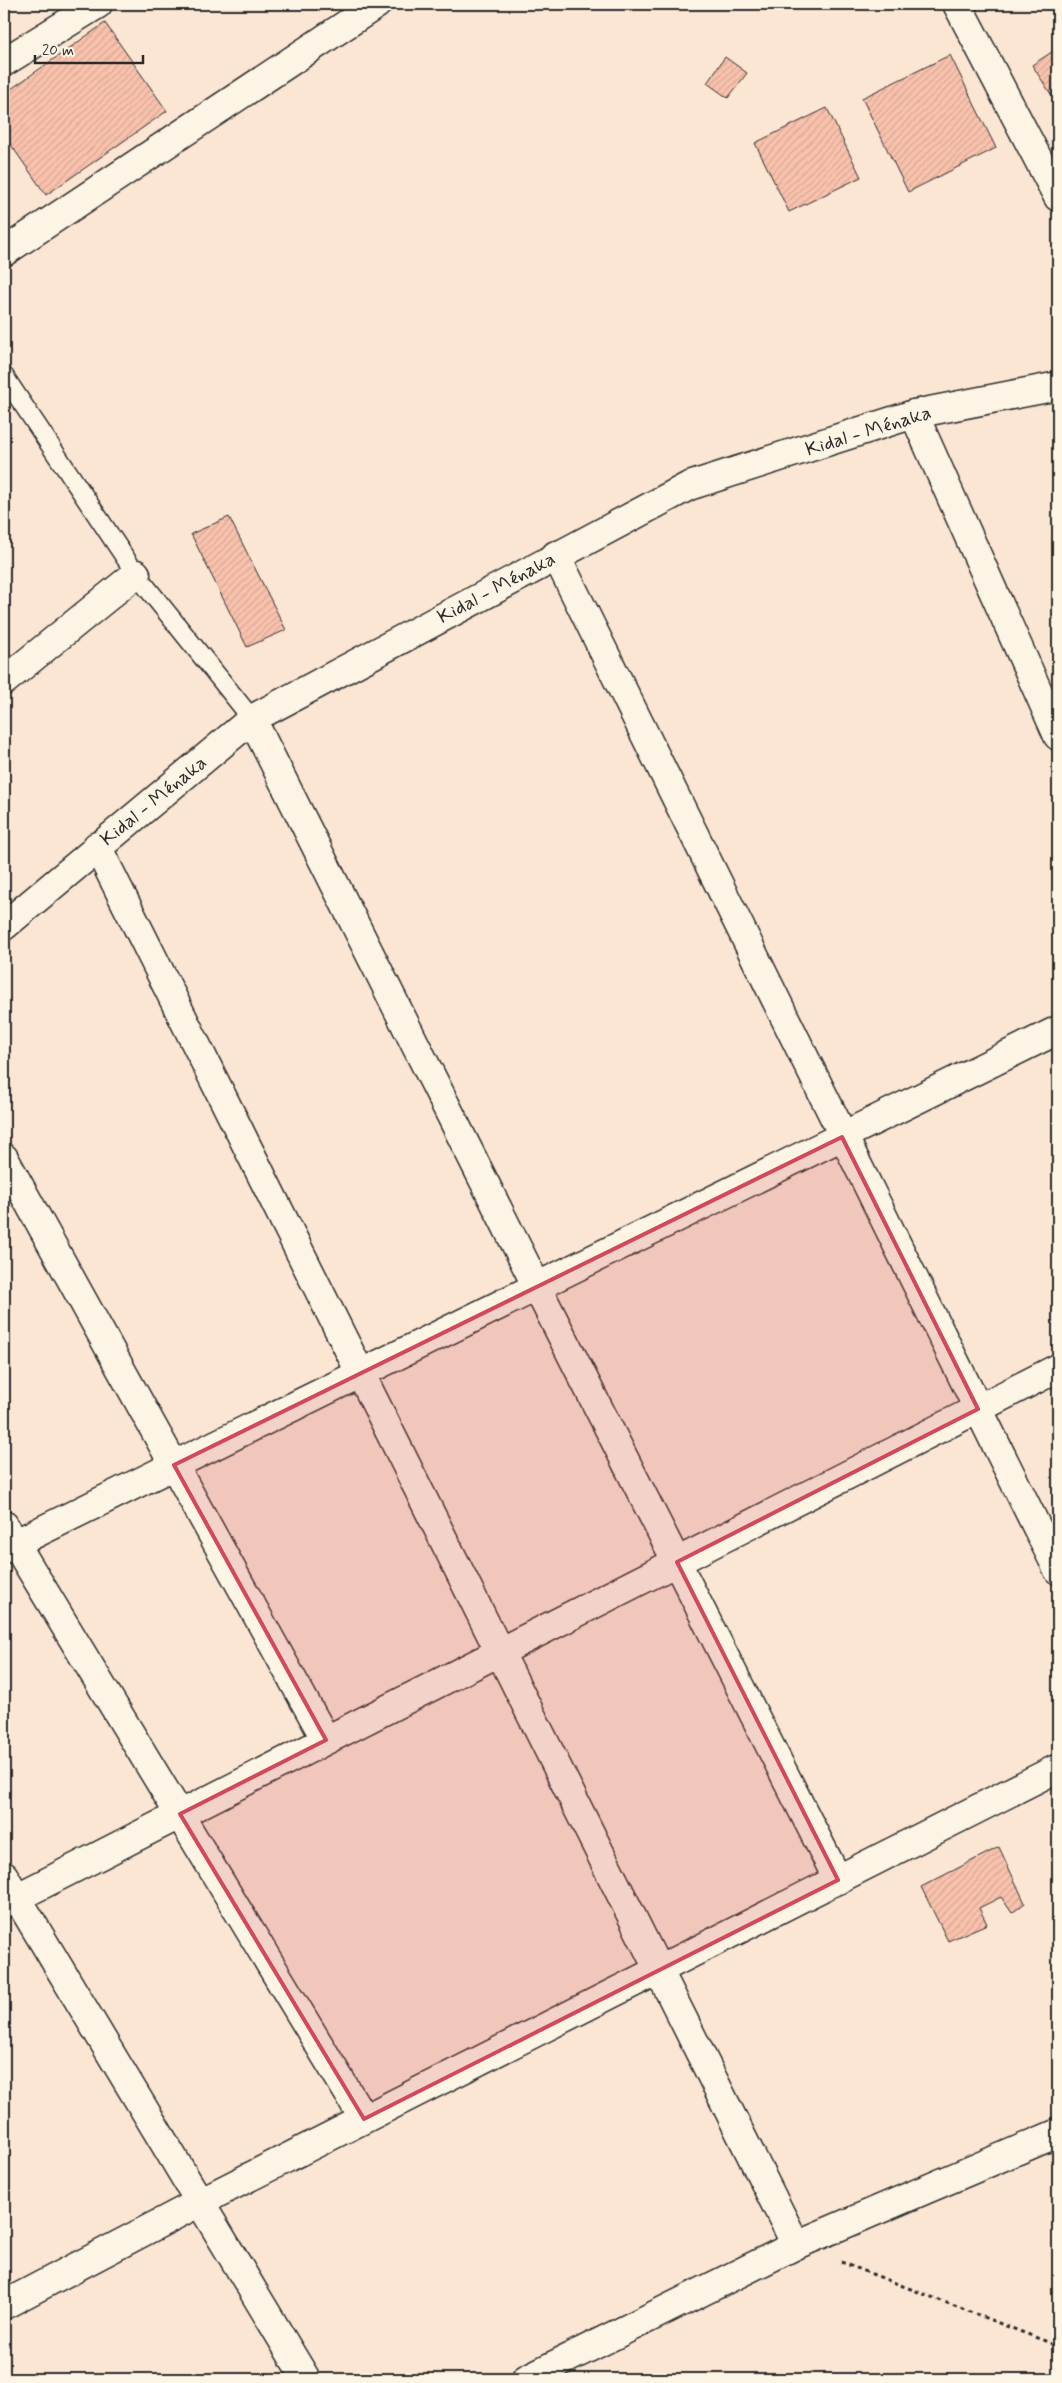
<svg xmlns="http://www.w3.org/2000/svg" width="1062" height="2383" font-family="Mynerve,sans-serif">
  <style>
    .building { fill: url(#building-hatch); stroke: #2b2b2b }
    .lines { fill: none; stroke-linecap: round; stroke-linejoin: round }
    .service-casing { stroke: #2b2b2b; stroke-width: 21 }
    .minor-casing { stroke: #2b2b2b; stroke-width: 31 }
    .primary-casing { stroke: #2b2b2b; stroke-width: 31 }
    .path { stroke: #2b2b2b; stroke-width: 3; stroke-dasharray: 4 4; stroke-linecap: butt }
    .service { stroke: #fcf5e5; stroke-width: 18 }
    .minor { stroke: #fcf5e5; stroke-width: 28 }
    .primary { stroke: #fcf5e5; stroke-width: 28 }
    .marked { fill: #d1495b; fill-opacity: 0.2; stroke: #d1495b; stroke-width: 4; stroke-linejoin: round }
    .labels { text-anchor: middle; stroke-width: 4.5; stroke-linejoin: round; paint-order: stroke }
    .street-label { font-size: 20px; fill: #2b2b2b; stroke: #fcf5e5 }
  </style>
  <defs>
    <pattern id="building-hatch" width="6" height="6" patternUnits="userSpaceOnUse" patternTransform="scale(1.25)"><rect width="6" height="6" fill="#f9c2ad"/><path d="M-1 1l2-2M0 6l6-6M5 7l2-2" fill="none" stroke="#d6a795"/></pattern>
  </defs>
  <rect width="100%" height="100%" fill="#fbe6d4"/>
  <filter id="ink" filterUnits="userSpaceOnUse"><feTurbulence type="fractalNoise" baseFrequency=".02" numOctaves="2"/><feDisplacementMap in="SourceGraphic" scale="10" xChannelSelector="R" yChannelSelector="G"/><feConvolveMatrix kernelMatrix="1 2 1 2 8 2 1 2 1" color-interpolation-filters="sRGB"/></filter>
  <g filter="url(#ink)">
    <path class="building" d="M105 23 167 111 46 195 4 135V94Z
      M1058 48V105L1032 65Z
      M950 55 996 148 908 192 862 98Z
      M725 57 747 73 728 98 707 83Z
      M827 108 861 177 789 212 755 143Z
      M229 517 286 630 247 647 191 534Z
      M999 1847 1025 1903 1012 1913 1001 1897 979 1908 987 1924 948 1941 921 1887Z"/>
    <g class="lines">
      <defs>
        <path id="service" d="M4 376 136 574 252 719"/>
        <path id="minor" d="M957 4 1058 197
          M4 62 98 4
          M4 252 377 4
          M914 414 1058 736
          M556 555 1058 1570
          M4 681 136 574
          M252 719 537 1287 838 1880
          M97 846 796 2245
          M4 1158 326 1740
          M4 1525 364 2119
          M4 1549 1058 1030
          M4 1876 306 2379
          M4 1904 1058 1368
          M4 2305 200 2202 1058 1768
          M526 2379 796 2245 1058 2133"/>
        <path id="primary" d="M4 926 252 719 689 486 914 414 1058 386"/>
      </defs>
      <use href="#service" class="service-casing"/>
      <use href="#minor" class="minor-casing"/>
      <use href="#primary" class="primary-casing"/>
      <path class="path" d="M841 2262 1058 2346"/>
      <use href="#service" class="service"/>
      <use href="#minor" class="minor"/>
      <use href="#primary" class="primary"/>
    </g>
  </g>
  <path class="marked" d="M842 1137 978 1409 677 1562 838 1880 364 2119 180 1814 326 1740 174 1465Z"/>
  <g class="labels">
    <g class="street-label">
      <text transform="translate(868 430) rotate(-17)" y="7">Kidal - Ménaka</text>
      <text transform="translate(496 587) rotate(-28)" y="7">Kidal - Ménaka</text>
      <text transform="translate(153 800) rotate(-39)" y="7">Kidal - Ménaka</text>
    </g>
  </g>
  <rect width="1062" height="2383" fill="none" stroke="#fcf5e5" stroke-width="20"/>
  <rect x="10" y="10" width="1042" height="2363" fill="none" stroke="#2b2b2b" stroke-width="2" filter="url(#ink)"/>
  <path d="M35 55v8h108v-8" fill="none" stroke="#2b2b2b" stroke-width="2.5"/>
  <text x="42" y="55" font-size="15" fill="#2b2b2b" stroke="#fcf5e5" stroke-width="4" paint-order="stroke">20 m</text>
</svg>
